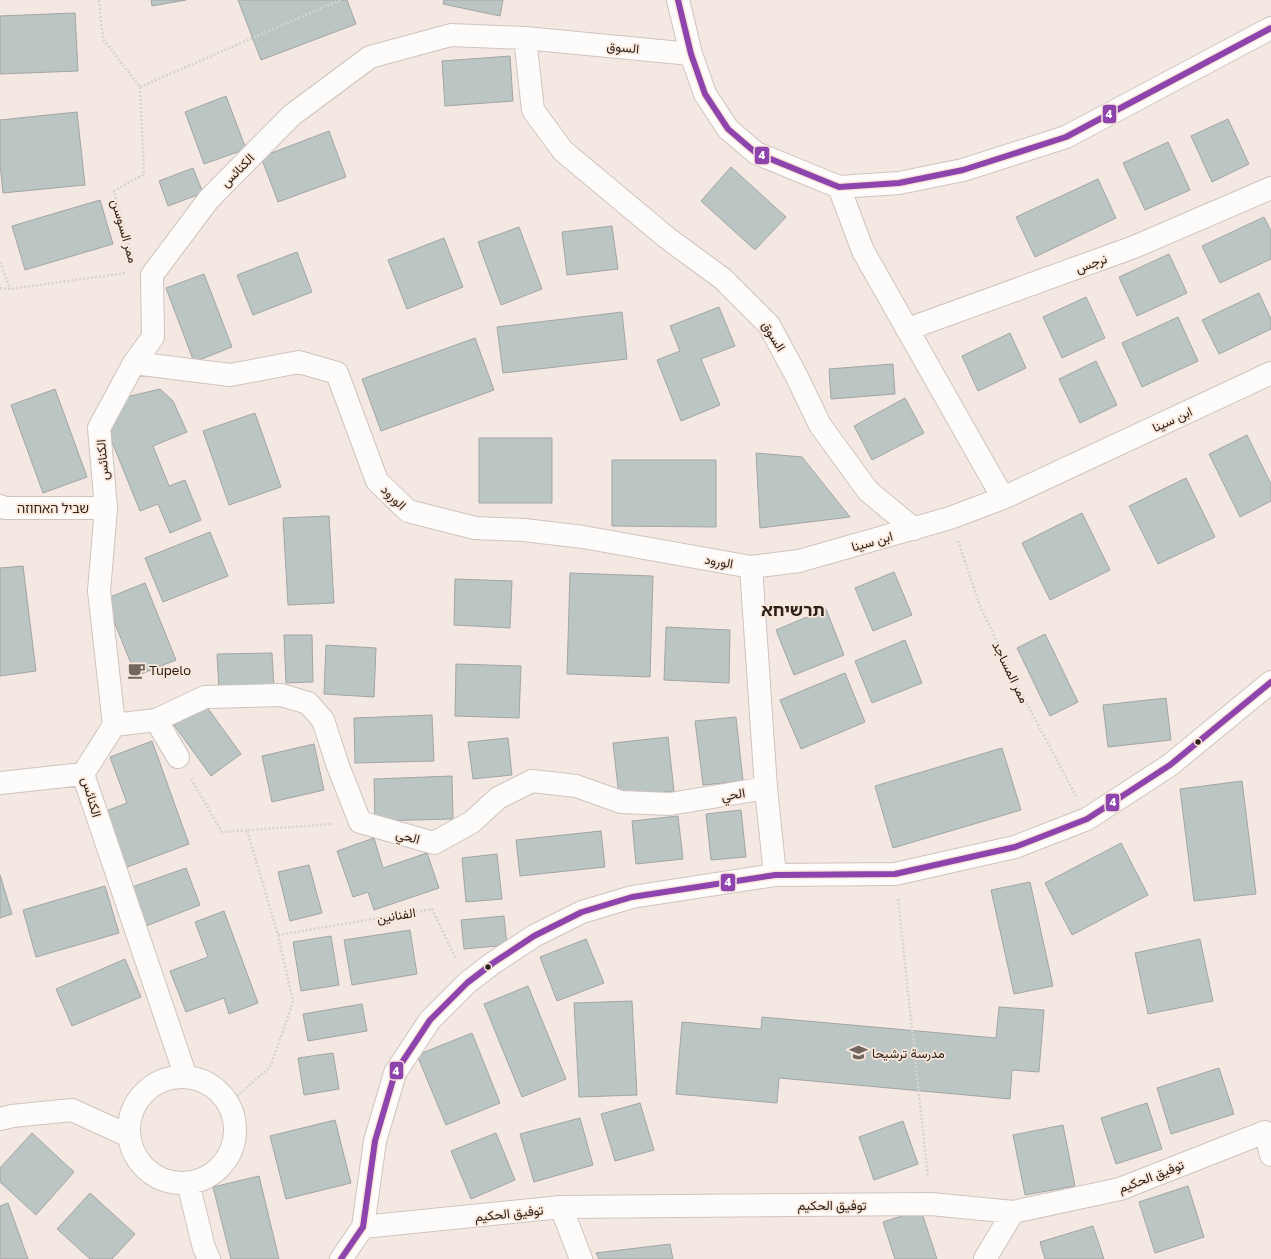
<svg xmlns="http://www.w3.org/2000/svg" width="1271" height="1259" font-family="'Golos Text',Vazirmatn,'Noto Sans Hebrew',sans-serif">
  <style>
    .building { fill: #bac5c4; stroke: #a3a5a4 }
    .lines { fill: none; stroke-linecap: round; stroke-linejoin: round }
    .minor-casing { stroke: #cfc4be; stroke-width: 24 }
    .path { stroke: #d6d3d0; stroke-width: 2.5; stroke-dasharray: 2 2; stroke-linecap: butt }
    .minor { stroke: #fdfcfb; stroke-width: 22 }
    .bus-1-casing { stroke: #fae7db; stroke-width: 9 }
    .bus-1 { stroke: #8e44ad; stroke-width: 6 }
    .bus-dot { fill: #2d221a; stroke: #fae7db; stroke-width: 1.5 }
    .labels { text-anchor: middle; stroke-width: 3.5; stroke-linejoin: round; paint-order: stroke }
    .street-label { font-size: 13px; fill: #2d221a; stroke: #fae7db }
    .poi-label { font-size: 13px; fill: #2d221a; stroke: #fae7db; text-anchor: start }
    .district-label { font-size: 17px; font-weight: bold; fill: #2d221a; stroke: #fae7db }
    .line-badge { stroke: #fae7db; stroke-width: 1.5 }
    .badge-label { font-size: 11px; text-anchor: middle; font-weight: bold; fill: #fff }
  </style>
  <rect width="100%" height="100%" fill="#f3e8e2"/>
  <path class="building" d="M151 0H186L152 6Z
    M238 0H347L356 24 261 60Z
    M444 0H503L500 16 443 4Z
    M75 13 78 71 0 74V16Z
    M510 56 513 101 445 106 442 61Z
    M226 96 246 149 204 164 185 112Z
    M77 112 85 185 3 193 0 163V120Z
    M1228 119 1249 164 1212 182 1191 136Z
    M329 131 346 177 278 202 261 157Z
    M1168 142 1190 190 1145 210 1123 163Z
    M731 167 786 217 755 250 701 201Z
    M193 168 203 193 168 206 159 181Z
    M1098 179 1116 218 1035 257 1016 217Z
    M100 200 113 244 25 270 12 226Z
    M1264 217 1271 231V259L1220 283 1202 246Z
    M612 226 618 269 567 275 562 232Z
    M519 227 542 289 501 305 478 242Z
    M444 238 463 287 407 309 388 260Z
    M297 252 312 292 253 315 237 275Z
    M1169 254 1187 293 1137 316 1119 277Z
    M204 274 232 347 194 362 166 288Z
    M1259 293 1271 319V329L1219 354 1202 320Z
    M1086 297 1105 338 1062 358 1043 317Z
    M719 307 735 346 701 359 720 405 681 421 657 360 680 351 670 326Z
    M622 312 627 359 503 373 497 327Z
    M1178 317 1198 361 1142 387 1122 343Z
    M1010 333 1026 368 978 391 962 356Z
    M475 338 494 390 381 431 362 379Z
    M1096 361 1117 405 1080 423 1059 379Z
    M893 364 895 394 831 399 829 369Z
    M55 389 87 477 43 493 11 405Z
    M160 389 173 401 187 432 153 446 169 486 185 480 201 520 170 533 158 504 140 511 106 427 122 398Z
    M905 398 924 433 872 460 854 426Z
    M255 413 281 487 229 505 203 431Z
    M1247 435 1271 484V501L1240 517 1209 454Z
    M479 438H552V503H479Z
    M756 453 802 457 850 517 760 528Z
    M612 460H716V527L612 526Z
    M1186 478 1215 537 1158 564 1129 506Z
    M1082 513 1110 570 1050 600 1022 543Z
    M329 516 334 603 288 605 283 518Z
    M210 532 228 576 163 602 145 558Z
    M23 566 36 671 0 676V568Z
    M894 572 912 615 873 631 855 588Z
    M570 573 653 576 650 677 567 674Z
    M455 579 512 581 510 628 454 625Z
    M145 583 176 660 136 676 105 599Z
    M826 609 844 655 794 675 776 630Z
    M666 627 730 630 729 683 664 680Z
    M1045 634 1078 702 1050 716 1017 648Z
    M284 635H312L313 682 286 683Z
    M905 640 922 683 872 703 855 661Z
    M326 645 376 648 374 697 324 694Z
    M272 653 274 689 219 690 217 654Z
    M456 664 521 666 519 718 455 716Z
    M845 673 865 722 801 749 780 700Z
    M1166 698 1171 740 1108 747 1103 705Z
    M204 703 241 754 211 776 174 725Z
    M432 715 434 761 355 763 354 718Z
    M736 717 743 781 703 785 695 721Z
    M668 737 674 791 619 797 613 743Z
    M508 738 512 775 473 779 468 742Z
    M152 741 189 844 122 869 101 813 127 803 110 757Z
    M314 744 324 790 272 802 262 756Z
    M1002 748 1021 810 893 848 875 786Z
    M452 776 453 819 375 821 374 779Z
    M1242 781 1256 894 1194 901 1180 789Z
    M741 810 746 857 711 860 706 814Z
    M678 816 683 859 636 864 632 821Z
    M601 831 605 867 520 876 516 840Z
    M374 838 383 868 427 853 439 888 374 910 368 892 353 897 337 851Z
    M1121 843 1148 895 1072 935 1045 883Z
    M497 854 502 899 466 902 462 858Z
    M309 865 322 913 290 921 278 872Z
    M186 868 200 905 146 926 132 887Z
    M0 875 12 914 0 918Z
    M1030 882 1053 986 1014 994 991 890Z
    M105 886 119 933 36 957 23 910Z
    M224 911 258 1003 229 1014 224 998 186 1012 170 971 208 957 195 922Z
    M504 916 507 945 464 949 461 920Z
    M410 930 417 974 352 985 344 940Z
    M331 936 339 985 301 991 293 942Z
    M586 939 604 983 557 1001 540 957Z
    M1200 939 1213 1001 1148 1014 1135 953Z
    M125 959 141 997 72 1026 56 989Z
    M528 986 566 1079 522 1097 484 1004Z
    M632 1001 637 1095 579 1097 574 1003Z
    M362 1004 367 1031 308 1041 303 1014Z
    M999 1007 1044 1010 1039 1072 1012 1070 1010 1099 779 1078 777 1103 676 1094 682 1022 761 1029 762 1017 996 1038Z
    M472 1033 500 1103 446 1125 417 1055Z
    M333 1053 339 1089 304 1095 298 1058Z
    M1219 1068 1234 1114 1171 1134 1157 1088Z
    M640 1103 654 1150 615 1161 601 1114Z
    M1147 1103 1162 1149 1116 1164 1101 1118Z
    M580 1118 593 1165 534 1182 520 1134Z
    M335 1120 351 1183 286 1199 270 1136Z
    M903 1121 918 1164 874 1180 859 1137Z
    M1063 1125 1075 1186 1025 1195 1013 1135Z
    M32 1133 74 1172 36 1215 0 1182V1168Z
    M496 1133 515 1180 471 1199 451 1151Z
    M259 1176 279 1259H231L213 1187Z
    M1188 1186 1204 1237 1155 1253 1139 1202Z
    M90 1193 135 1234 112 1259H90L57 1229Z
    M8 1203 28 1259H0V1206Z
    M921 1210 937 1259H895L883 1222Z
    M1093 1226 1104 1259H1045L1040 1242Z
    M670 1244 673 1259H599L596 1253Z"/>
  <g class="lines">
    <defs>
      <path id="minor" d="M678 0 691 54 705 94 728 129 756 153 839 187 899 183 963 170 1066 137 1271 28
        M525 38 533 110 563 151 666 237 723 279 769 325 796 375 820 425 868 491 914 529
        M839 187 863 251 1003 498
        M908 329 1134 247 1271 188
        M134 363 230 375 299 362 337 373 377 481 408 511 475 528 524 530 583 537 751 567
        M0 506 5 508H106
        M156 720 178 757
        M114 725 156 720 205 697 281 695 308 703 323 720 338 766 360 822 434 843 472 822 498 798 532 781 576 786 621 802 670 804 766 788
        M0 783 83 774
        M775 875 766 788 751 567 799 561 950 518 1003 498 1271 373
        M186 1077 83 774 114 725 99 591 106 508 99 428 134 363 153 337 152 275 209 199 292 115 370 57 451 35 525 38 691 54
        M129 1130a53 53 0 1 1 106 0a53 53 0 1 1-106 0Z
        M0 1119 12 1116 72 1110 129 1136
        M188 1183 204 1248 209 1259
        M561 1207 581 1259
        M363 1227 561 1207 931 1204 1013 1212 1120 1189 1265 1132 1271 1155
        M341 1259 363 1227 375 1141 395 1073 430 1020 467 983 493 963 534 936 582 912 632 897 775 875 895 874 1015 847 1087 819 1170 765 1271 682
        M985 1259 1013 1212"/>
    </defs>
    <use href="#minor" class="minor-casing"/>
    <path class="path" d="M99 0 103 39 140 87 340 0
      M132 257 114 191 144 174 140 87
      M0 262 10 289
      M0 288 10 289 126 273
      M958 541 980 606 1020 691 1076 796
      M191 779 222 832 333 824
      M898 899 928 1178
      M278 935 432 909 456 959
      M228 1104 270 1067 293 1002 278 935 247 830"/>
    <use href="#minor" class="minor"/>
    <defs>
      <path id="bus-1" d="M678 0 691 54 705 94 728 129 756 153 839 187 899 183 963 170 1066 137 1271 28
        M341 1259 363 1227 375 1141 395 1073 430 1020 467 983 493 963 534 936 582 912 632 897 775 875 895 874 1015 847 1087 819 1170 765 1271 682"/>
    </defs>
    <use href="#bus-1" class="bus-1-casing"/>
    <use href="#bus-1" class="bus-1"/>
  </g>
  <defs>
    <symbol id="cafe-bare" viewBox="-9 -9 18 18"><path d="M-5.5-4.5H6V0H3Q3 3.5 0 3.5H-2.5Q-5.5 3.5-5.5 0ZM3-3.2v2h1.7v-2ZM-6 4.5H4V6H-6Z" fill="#726760" stroke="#fae7db" stroke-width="2.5" paint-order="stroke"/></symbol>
    <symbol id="school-bare" viewBox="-9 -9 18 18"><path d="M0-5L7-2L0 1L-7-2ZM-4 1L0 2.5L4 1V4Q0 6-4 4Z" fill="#726760" stroke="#fae7db" stroke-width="2.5" paint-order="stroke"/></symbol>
  </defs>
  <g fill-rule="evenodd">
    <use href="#cafe-bare" x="124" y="658" width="25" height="25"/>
    <use href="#school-bare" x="846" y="1040" width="25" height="25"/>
  </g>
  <g class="bus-dot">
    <circle cx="1198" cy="742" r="3.5"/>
    <circle cx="488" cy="967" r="3.5"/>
  </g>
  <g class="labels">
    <g class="street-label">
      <text transform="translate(623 47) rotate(5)" y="5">السوق</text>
      <text transform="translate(237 170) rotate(-45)" y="5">الكنائس</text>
      <text transform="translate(125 231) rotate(74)" y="5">ممر السوسن</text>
      <text transform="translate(1091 263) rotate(-20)" y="5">نرجس</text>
      <text transform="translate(774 336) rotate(58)" y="5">السوق</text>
      <text transform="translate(1172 419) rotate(-25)" y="5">ابن سينا</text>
      <text transform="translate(102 460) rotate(-95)" y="5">الكنائس</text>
      <text transform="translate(394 497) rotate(44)" y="5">الورود</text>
      <text x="53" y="513">שביל האחוזה</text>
      <text transform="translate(872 541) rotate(-16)" y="5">ابن سينا</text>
      <text transform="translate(719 561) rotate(10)" y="5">الورود</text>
      <text transform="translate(1011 672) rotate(64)" y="5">ممر المساجد</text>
      <text transform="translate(733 794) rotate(-9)" y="5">الحي</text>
      <text transform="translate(92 797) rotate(74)" y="5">الكنائس</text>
      <text transform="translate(408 836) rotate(15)" y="5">الحي</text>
      <text transform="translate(396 915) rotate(-9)" y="5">الفنانين</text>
      <text transform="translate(1151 1176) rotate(-21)" y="5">توفيق الحكيم</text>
      <text x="832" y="1210">توفيق الحكيم</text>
      <text transform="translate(509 1213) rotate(-6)" y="5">توفيق الحكيم</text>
    </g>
    <g class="poi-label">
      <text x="149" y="675">Tupelo</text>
      <text x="872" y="1058">مدرسة ترشيحا</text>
    </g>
    <g class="district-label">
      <text x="793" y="616">תרשיחא</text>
    </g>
  </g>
  <g class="line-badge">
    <rect x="1102" y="104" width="15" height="20" rx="4" fill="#8e44ad"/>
    <rect x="754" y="146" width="16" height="19" rx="4" fill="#8e44ad"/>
    <rect x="1105" y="793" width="15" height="19" rx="4" fill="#8e44ad"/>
    <rect x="720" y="873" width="16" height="19" rx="4" fill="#8e44ad"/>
    <rect x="389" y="1061" width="15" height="19" rx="4" fill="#8e44ad"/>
  </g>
  <g class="badge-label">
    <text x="1109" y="118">4</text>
    <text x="762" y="159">4</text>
    <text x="1113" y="806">4</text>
    <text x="728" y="886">4</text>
    <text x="396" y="1075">4</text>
  </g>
</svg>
